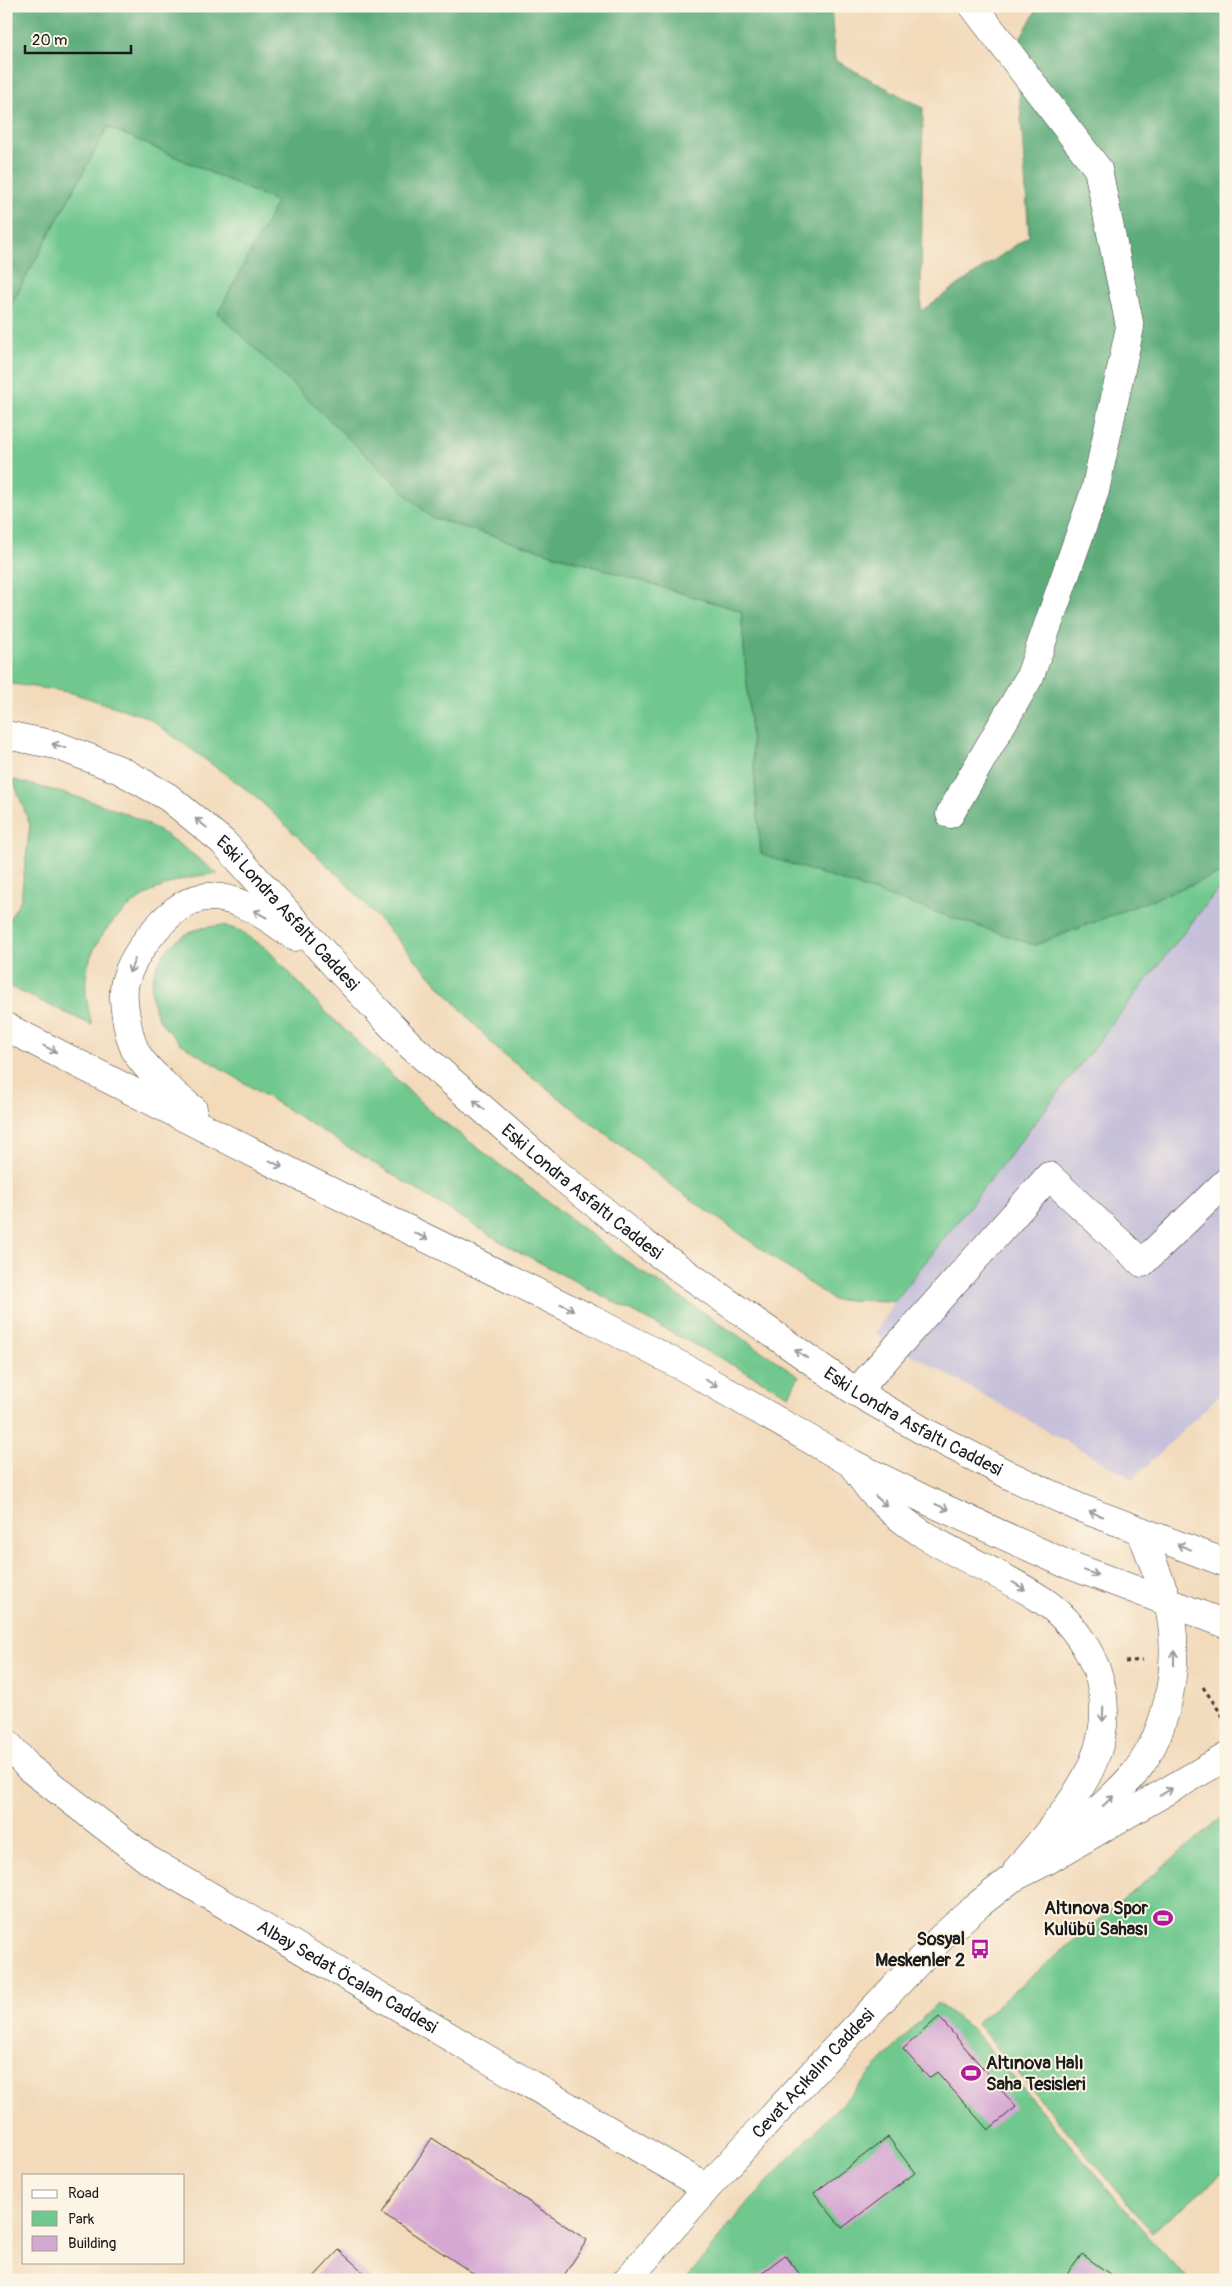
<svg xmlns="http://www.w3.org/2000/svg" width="1232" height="2286" font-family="Pangolin,sans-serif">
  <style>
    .industrial { fill: #c6c0da }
    .green { fill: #6fc88f; stroke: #467256 }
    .forest { fill: #5bac7a; stroke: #3c644b }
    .building { fill: #d5a7d3 }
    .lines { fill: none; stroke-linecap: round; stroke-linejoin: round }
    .minor-casing { stroke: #3c3834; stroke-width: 29 }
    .major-casing { stroke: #3c3834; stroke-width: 29 }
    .path { stroke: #3c3834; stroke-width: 3; stroke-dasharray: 4 4; stroke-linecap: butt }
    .minor { stroke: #fff; stroke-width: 28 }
    .major { stroke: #fff; stroke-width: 28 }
    .oneway { stroke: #999 }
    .labels { text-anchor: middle; stroke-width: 4; stroke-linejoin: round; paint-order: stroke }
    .street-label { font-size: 18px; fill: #1c1c1c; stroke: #fcf5e5 }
    .poi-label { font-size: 18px; font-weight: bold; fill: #1c1c1c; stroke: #fcf5e5; text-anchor: end }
  </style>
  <rect width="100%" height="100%" fill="#fcf5e5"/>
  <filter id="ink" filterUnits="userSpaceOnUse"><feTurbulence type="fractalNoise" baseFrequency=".02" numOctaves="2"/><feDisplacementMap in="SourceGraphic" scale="10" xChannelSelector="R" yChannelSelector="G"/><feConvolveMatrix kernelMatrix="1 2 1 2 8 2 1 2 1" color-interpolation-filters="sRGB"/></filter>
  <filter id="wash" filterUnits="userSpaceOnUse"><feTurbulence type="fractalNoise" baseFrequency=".0096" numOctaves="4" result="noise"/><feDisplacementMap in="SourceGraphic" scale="20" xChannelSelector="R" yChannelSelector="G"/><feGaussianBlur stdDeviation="1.12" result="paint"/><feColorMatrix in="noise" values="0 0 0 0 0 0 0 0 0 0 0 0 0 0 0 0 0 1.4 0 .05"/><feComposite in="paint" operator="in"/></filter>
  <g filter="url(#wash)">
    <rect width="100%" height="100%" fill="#f2dabb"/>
    <path class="industrial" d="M1226 879V1389L1133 1479 875 1334 895 1301Z"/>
    <path class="green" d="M108 127 278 202 430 517 741 611 761 854 1035 945 1226 871V879L895 1301 833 1300 678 1190 499 1051 345 882 254 795 147 717 69 692 6 683V314Z
      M13 780C53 790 94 800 131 816 163 830 191 853 218 874 164 875 104 911 88 965 83 985 87 1006 92 1025L6 985V925L21 899 30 825Z
      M222 925 241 931 267 949 326 1012 432 1113 623 1259 799 1376 789 1395 503 1243 180 1043C173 1035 164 1028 159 1019 140 985 159 944 195 930 203 927 213 927 222 925Z
      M1226 1814V2170L1152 2232 976 2023Z
      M937 2003 971 2028 1148 2236 1188 2280H686L741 2210Z"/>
    <path class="forest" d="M6 6H831L835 60 923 108 921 311 1029 236 1016 45 1039 6H1226V871L1035 945 761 854 741 611 430 517 218 313 277 202 108 127 6 314Z"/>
    <g id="blocks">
      <path class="building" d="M939 2017 1016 2107 988 2130 937 2072 929 2078 903 2049Z
        M888 2137 915 2173 842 2228 814 2193Z
        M432 2138 587 2240 561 2280H483L382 2213Z
        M339 2250 370 2278 369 2280H311Z
        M1082 2254 1118 2280H1063Z
        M785 2255 804 2280H752Z"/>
    </g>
  </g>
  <g filter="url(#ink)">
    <use href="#blocks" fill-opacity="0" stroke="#3c3834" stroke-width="1"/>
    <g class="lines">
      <defs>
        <g id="minor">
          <path d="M950 814 1030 676 1095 491 1130 327 1098 169 973 6"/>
          <path d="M856 1392 1049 1176 1142 1263 1226 1182"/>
          <path d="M851 1463C859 1474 866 1487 876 1496 921 1544 985 1563 1039 1598 1060 1611 1077 1631 1089 1653 1134 1740 1069 1807 1017 1870"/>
          <path id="s1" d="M6 1742 29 1768 147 1859 707 2188"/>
          <path d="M1073 1833C1094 1814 1116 1795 1134 1774 1171 1728 1181 1658 1168 1602"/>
          <path id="s2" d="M627 2280 707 2188 834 2050 942 1937 978 1905 1011 1879 1048 1860 1226 1757"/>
        </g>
        <g id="major">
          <path id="s3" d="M6 735 56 745 120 770 168 797 223 842 342 973 411 1046 547 1165 646 1245 856 1392 927 1433 1011 1476 1078 1507 1226 1563"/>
          <path d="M6 1027 293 1173 591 1319 689 1370 851 1463 928 1501 1064 1563 1226 1624"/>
          <path d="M193 1109C178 1098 142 1066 135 1050 128 1035 121 997 125 982 133 951 172 900 206 897 239 895 270 919 295 937"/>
          <path d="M1141 1531 1168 1602"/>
        </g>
      </defs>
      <use href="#minor" class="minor-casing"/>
      <use href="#major" class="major-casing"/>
      <path class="path" d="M1125 1662 1142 1660
        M1203 1687 1226 1721"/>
      <use href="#minor" class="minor"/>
      <use href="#major" class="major"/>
    </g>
    <defs><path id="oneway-shaft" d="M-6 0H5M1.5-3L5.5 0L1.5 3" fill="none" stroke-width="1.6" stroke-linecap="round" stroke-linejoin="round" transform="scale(1.25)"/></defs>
    <g class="oneway">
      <use href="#oneway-shaft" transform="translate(59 746) rotate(-162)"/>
      <use href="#oneway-shaft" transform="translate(201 823) rotate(-141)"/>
      <use href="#oneway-shaft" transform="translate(260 914) rotate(-151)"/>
      <use href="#oneway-shaft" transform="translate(132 966) rotate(113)"/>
      <use href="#oneway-shaft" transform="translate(50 1049) rotate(27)"/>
      <use href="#oneway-shaft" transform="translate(479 1105) rotate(-139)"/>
      <use href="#oneway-shaft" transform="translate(276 1164) rotate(28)"/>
      <use href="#oneway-shaft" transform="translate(421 1236) rotate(26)"/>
      <use href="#oneway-shaft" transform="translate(567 1307) rotate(26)"/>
      <use href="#oneway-shaft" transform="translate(801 1354) rotate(-146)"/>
      <use href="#oneway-shaft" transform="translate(711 1383) rotate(30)"/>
      <use href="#oneway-shaft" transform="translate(881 1501) rotate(41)"/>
      <use href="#oneway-shaft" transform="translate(942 1507) rotate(24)"/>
      <use href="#oneway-shaft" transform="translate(1096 1514) rotate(-159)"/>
      <use href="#oneway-shaft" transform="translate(1184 1547) rotate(-159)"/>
      <use href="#oneway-shaft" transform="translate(1091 1573) rotate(20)"/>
      <use href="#oneway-shaft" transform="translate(1019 1586) rotate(31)"/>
      <use href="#oneway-shaft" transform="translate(1174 1658) rotate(-90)"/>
      <use href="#oneway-shaft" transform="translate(1103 1714) rotate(92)"/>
      <use href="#oneway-shaft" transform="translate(1166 1792) rotate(-30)"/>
      <use href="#oneway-shaft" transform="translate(1108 1801) rotate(-44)"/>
    </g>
  </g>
  <defs>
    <symbol id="stadium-bare" viewBox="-9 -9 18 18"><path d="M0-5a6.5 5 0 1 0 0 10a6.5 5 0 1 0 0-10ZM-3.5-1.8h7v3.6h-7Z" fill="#b5179e" stroke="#fcf5e5" stroke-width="2.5" paint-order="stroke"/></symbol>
    <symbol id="bus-bare" viewBox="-9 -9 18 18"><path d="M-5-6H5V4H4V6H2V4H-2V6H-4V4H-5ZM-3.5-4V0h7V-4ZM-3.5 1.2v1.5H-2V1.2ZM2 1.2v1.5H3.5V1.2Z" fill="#b5179e" stroke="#fcf5e5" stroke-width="2.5" paint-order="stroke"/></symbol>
  </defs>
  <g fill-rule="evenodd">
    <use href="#stadium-bare" x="1149" y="1904" width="28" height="28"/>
    <use href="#bus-bare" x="966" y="1935" width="28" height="28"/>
    <use href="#stadium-bare" x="957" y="2059" width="28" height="28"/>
  </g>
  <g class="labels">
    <g class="street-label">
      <text dy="6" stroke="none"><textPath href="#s3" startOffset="342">Eski Londra Asfaltı Caddesi</textPath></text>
      <text dy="6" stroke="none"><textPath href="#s3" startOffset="748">Eski Londra Asfaltı Caddesi</textPath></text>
      <text dy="6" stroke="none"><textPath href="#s3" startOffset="1152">Eski Londra Asfaltı Caddesi</textPath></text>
      <text dy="6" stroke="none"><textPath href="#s1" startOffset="416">Albay Sedat Öcalan Caddesi</textPath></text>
      <text dy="6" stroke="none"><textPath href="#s2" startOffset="278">Cevat Açıkalın Caddesi</textPath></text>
    </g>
    <g class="poi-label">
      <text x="1148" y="1914">Altınova Spor<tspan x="1148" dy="21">Kulübü Sahası</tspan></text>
      <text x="965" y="1945">Sosyal<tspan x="965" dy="21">Meskenler 2</tspan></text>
      <text x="986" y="2069" text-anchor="start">Altınova Halı<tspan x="986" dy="21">Saha Tesisleri</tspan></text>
    </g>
  </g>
  <rect width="1232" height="2286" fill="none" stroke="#fcf5e5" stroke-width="25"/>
  <rect x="22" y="2174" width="162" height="90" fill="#fcf5e5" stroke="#a29e95"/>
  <rect x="32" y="2190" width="25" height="8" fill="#ffffff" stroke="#a29e95"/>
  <text x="68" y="2198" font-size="15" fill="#1c1c1c">Road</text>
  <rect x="32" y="2211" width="25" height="15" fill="#6fc88f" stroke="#a29e95"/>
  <text x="68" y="2224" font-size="15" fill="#1c1c1c">Park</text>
  <rect x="32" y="2236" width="25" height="15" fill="#d5a7d3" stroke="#a29e95"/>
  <text x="68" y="2248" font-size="15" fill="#1c1c1c">Building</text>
  <path d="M25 45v8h106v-8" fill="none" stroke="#1c1c1c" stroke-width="2.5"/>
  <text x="32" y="45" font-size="15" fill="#1c1c1c" stroke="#fcf5e5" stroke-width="4" paint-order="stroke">20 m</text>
</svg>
